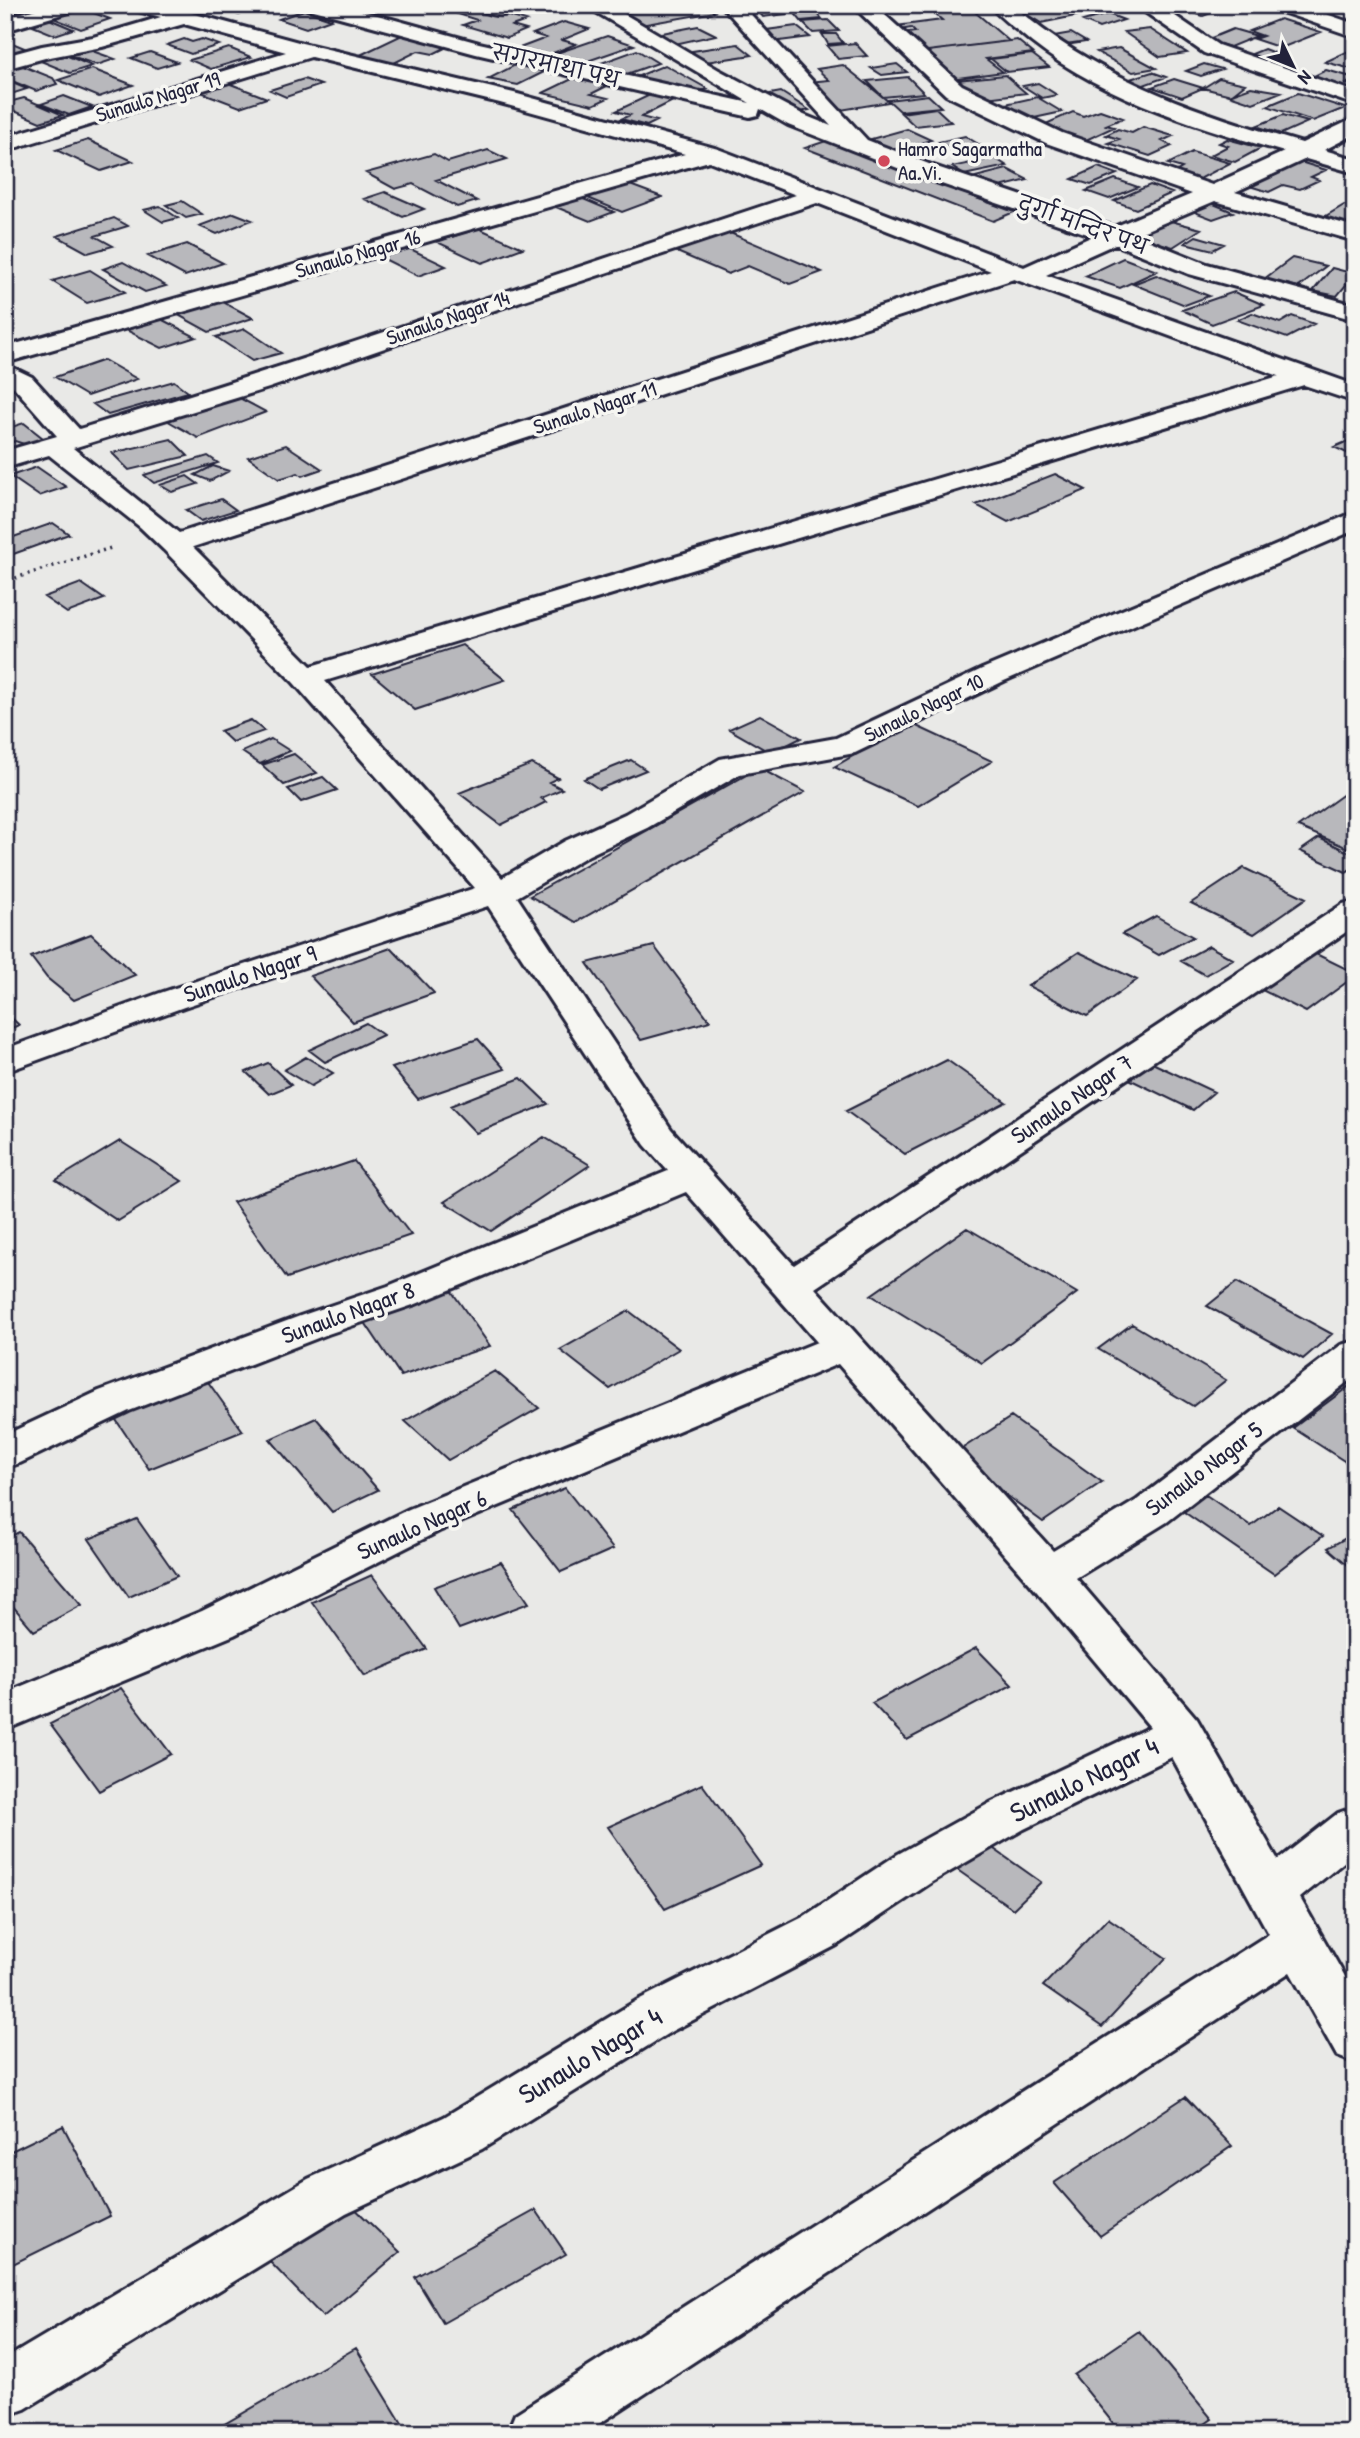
<svg xmlns="http://www.w3.org/2000/svg" width="1360" height="2438" font-family="'Patrick Hand','Playpen Sans Deva',sans-serif">
  <style>
    .building { fill: #b8b8bc; stroke: #22223b; stroke-width: 2 }
    .lines { fill: none; stroke-linecap: round; stroke-linejoin: round }
    .minor-casing { stroke: #22223b; stroke-width: 6 }
    .path { stroke: #22223b; stroke-width: 3.5; stroke-dasharray: 2 4.5; stroke-linecap: butt }
    .minor { fill: #f6f6f2; fill-rule: evenodd }
    .poi-dot { fill: #d1495b; stroke: #f6f6f2; stroke-width: 2.5 }
    .labels { text-anchor: middle; stroke-width: 7; stroke-linejoin: round; paint-order: stroke }
    .far-street-label { font-size: 21px; fill: #22223b; stroke: #f6f6f2 }
    .far-poi-label { font-size: 21px; fill: #22223b; stroke: #f6f6f2; text-anchor: start }
    .street-label { font-size: 24px; fill: #22223b; stroke: #f6f6f2 }
    .near-street-label { font-size: 28px; fill: #22223b; stroke: #f6f6f2 }
  </style>
  <rect width="100%" height="100%" fill="#e9e9e7"/>
  <filter id="ink" filterUnits="userSpaceOnUse"><feTurbulence type="fractalNoise" baseFrequency=".0143" numOctaves="2"/><feDisplacementMap in="SourceGraphic" scale="14" xChannelSelector="R" yChannelSelector="G"/><feConvolveMatrix kernelMatrix="1 2 1 2 8 2 1 2 1" color-interpolation-filters="sRGB"/></filter>
  <g filter="url(#ink)">
    <path class="building" d="M5 5H36L43 8 15 16 5 12Z
      M233 5 250 11 239 15 212 6Z
      M500 5H557L525 15Z
      M661 5H704L715 12 635 26 618 14 663 7Z
      M753 5H777L786 14 763 17Z
      M1082 5H1102L1111 11 1094 18 1076 7Z
      M1168 5H1233L1203 16Z
      M1300 5H1338L1334 7 1345 10 1329 15Z
      M968 6 1009 41 920 52 899 34 915 32 911 28 900 30 896 26 942 20 930 10Z
      M477 7 526 21 512 26 526 30 507 38 463 25 477 20 458 14Z
      M1059 8 1075 16 1041 23 1026 14Z
      M83 9 110 19 81 29 53 18Z
      M814 9 822 19 801 21 792 10Z
      M304 10 331 19 306 28 279 19Z
      M1108 14 1124 20 1099 28 1083 21Z
      M42 16 73 29 55 35 23 22Z
      M1280 19 1321 32 1281 48 1254 39 1263 36 1249 31Z
      M828 20 839 31 813 33 802 22Z
      M564 22 589 29 562 40 576 44 543 57 517 49 546 38 533 34Z
      M698 26 716 35 675 44 657 34Z
      M796 26 810 37 772 42 759 31Z
      M1150 29 1187 53 1160 57 1124 32Z
      M1233 29 1257 36 1230 47 1206 40Z
      M1071 33 1086 42 1059 46 1053 42 1061 40 1054 36Z
      M822 34H836L843 43 828 44Z
      M402 35 449 46 433 54 418 51 390 65 356 57Z
      M607 36 634 45 579 64 551 55Z
      M184 39 192 42 202 39 219 45 191 54 167 45Z
      M5 40 27 49 9 54 5 53Z
      M1017 40 1033 53 986 59 1003 72 950 79 920 52Z
      M855 43 867 56 838 59 827 46Z
      M738 44 752 55 699 63 686 52Z
      M81 47 115 59 97 65 63 53Z
      M229 48 251 57 211 69 190 60Z
      M1119 48 1156 68 1133 72 1097 52Z
      M1355 48V70L1325 62Z
      M1264 49 1280 55 1271 59 1287 64 1275 68 1247 56Z
      M637 50 658 63 621 76 593 66Z
      M58 52 92 66 70 73 36 59Z
      M150 52 177 62 157 68 131 58Z
      M1032 54 1049 67 1007 72 991 59Z
      M519 63 548 70 518 85 488 79Z
      M18 64 53 78 57 84 36 91 5 78V68Z
      M897 64 907 72 882 75 871 68Z
      M1204 64 1222 69 1201 76 1186 71Z
      M665 65 708 89 689 93 636 77Z
      M843 65 889 102 841 110 808 82 829 80 817 69Z
      M92 69 133 85 99 97 58 80Z
      M1326 70 1355 78 1346 84 1355 86V92L1308 79Z
      M1152 72 1166 77 1141 86 1127 80Z
      M1005 75 1026 93 978 99 957 80Z
      M576 77 609 85 591 94 608 98 593 105 543 93Z
      M908 77 924 93 883 97 867 81Z
      M1219 78 1245 84 1231 95 1203 88Z
      M304 79 321 85 286 97 270 90Z
      M1174 79 1203 88 1182 97 1152 87Z
      M5 80 27 89 5 96Z
      M228 83 267 98 240 107 201 92Z
      M1038 83 1057 95 1042 98 1023 86Z
      M1251 87 1281 92 1253 103 1229 95Z
      M781 92 809 110 788 115 759 96Z
      M1298 93 1345 108 1313 121 1267 106Z
      M652 94 675 100 641 117 657 121 647 126 621 119 630 115 616 111Z
      M928 95 941 107 900 111 888 100Z
      M64 96 92 107 69 115 41 104Z
      M1037 97 1062 112 1025 120 1001 105Z
      M24 98 63 115 40 122 5 107V103Z
      M936 108 951 122 915 126 901 113Z
      M1100 110 1123 118 1106 125 1114 127 1086 140 1041 126 1073 112 1083 116Z
      M1283 115 1308 122 1281 134 1256 126Z
      M1143 127 1173 136 1162 141 1172 146 1150 156 1108 143 1119 139 1106 135 1118 129 1132 133Z
      M907 129 931 140 888 153 864 141Z
      M965 136 980 145 954 151 939 142Z
      M1227 139 1261 148 1235 162 1211 155 1228 146 1219 143Z
      M88 140 133 161 101 171 56 150Z
      M826 141 1014 212 993 221 805 148Z
      M488 150 507 159 436 180 477 201 457 207 413 184 395 189 366 173 434 154 448 162Z
      M1192 152 1230 163 1196 181 1172 174 1182 168 1168 164Z
      M995 158 1007 166 964 175 952 167Z
      M1297 161 1326 170 1311 177 1319 180 1300 189 1283 185 1269 192 1246 185Z
      M1098 167 1117 174 1091 185 1072 179Z
      M1007 169 1028 180 996 188 975 177Z
      M1115 179 1138 187 1109 199 1086 191Z
      M622 182 662 197 622 212 583 196Z
      M1150 185 1172 193 1136 209 1114 201Z
      M385 192 424 209 403 217 364 199Z
      M581 198 614 212 590 221 556 207Z
      M182 201 202 214 186 218 166 205Z
      M1211 203 1233 212 1213 219 1192 211Z
      M1344 205 1355 208V228L1321 219Z
      M160 206 178 218 163 222 144 210Z
      M234 213 252 220 217 234 199 226Z
      M114 218 128 226 95 236 113 246 88 253 57 236Z
      M1167 220 1201 229 1173 247 1139 237Z
      M478 228 523 248 482 263 437 242Z
      M723 230 822 272 790 284 748 266 728 274 670 249Z
      M1196 236 1224 244 1213 250 1185 243Z
      M187 244 223 263 185 276 148 256Z
      M400 244 446 266 418 276 372 253Z
      M1123 258 1157 271 1120 288 1085 276Z
      M1292 258 1326 266 1299 287 1264 279Z
      M123 262 166 286 145 292 103 269Z
      M1332 268 1355 274 1337 296 1313 291Z
      M90 270 125 292 87 303 52 281Z
      M1156 275 1209 296 1185 305 1133 284Z
      M1234 292 1264 305 1212 324 1182 310Z
      M214 297 253 318 209 332 171 311Z
      M1252 313 1280 323 1292 316 1314 324 1287 338 1237 320Z
      M153 315 196 337 162 348 120 327Z
      M245 329 281 353 252 361 216 337Z
      M104 360 137 379 87 396 55 377Z
      M174 381 188 392 108 415 93 404Z
      M230 393 266 412 198 438 163 418Z
      M24 423 43 438 27 445 15 441 5 445V429Z
      M1355 438V457L1334 447Z
      M171 439 188 456 129 470 112 453Z
      M286 445 322 469 302 476 298 473 279 479 248 457Z
      M208 456 218 463 154 483 144 475Z
      M213 466 229 471 210 481 195 475Z
      M37 467 66 487 39 496 10 476Z
      M1055 474 1086 490 1008 522 976 505Z
      M187 476 198 484 172 492 160 485Z
      M221 499 236 510 201 521 186 510Z
      M53 523 69 534 5 557V540Z
      M81 583 104 599 67 613 44 597Z
      M462 645 505 680 415 710 372 674Z
      M760 715 801 738 771 753 729 729Z
      M251 720 264 731 232 742 220 731Z
      M910 723 992 761 918 806 834 767Z
      M271 739 290 751 260 764 242 752Z
      M294 754 317 773 284 785 262 765Z
      M631 760 646 770 599 789 584 779Z
      M532 764 558 778 549 782 562 789 541 798 546 802 501 825 459 793Z
      M759 768 805 792 576 922 530 896Z
      M323 777 337 790 301 802 288 789Z
      M1348 791 1355 793V851L1298 827Z
      M1319 838 1355 855V866L1346 872 1300 851Z
      M1244 868 1306 898 1254 934 1191 903Z
      M1156 916 1193 937 1159 955 1122 934Z
      M91 934 135 975 74 1000 47 978 31 957Z
      M654 946 710 1021 641 1040 587 963Z
      M1209 946 1233 959 1205 975 1181 961Z
      M391 948 434 993 353 1022 310 976Z
      M1079 952 1137 980 1087 1016 1028 986Z
      M1314 953 1355 973V976L1306 1012 1262 990Z
      M5 1012 19 1025 5 1031Z
      M366 1023 383 1035 325 1062 309 1050Z
      M478 1039 505 1069 418 1099 392 1068Z
      M306 1057 333 1073 311 1086 284 1070Z
      M947 1060 1006 1102 905 1154 846 1111Z
      M1148 1061 1214 1092 1193 1110 1127 1078Z
      M268 1063 291 1085 269 1094 246 1072Z
      M521 1078 548 1104 476 1133 450 1106Z
      M544 1137 590 1165 491 1231 444 1202Z
      M120 1141 182 1181 118 1221 56 1180Z
      M354 1161 411 1235 287 1278 233 1202Z
      M967 1228 1077 1293 982 1363 871 1295Z
      M1237 1282 1332 1334 1303 1359 1207 1306Z
      M450 1289 490 1346 401 1376 362 1318Z
      M629 1311 679 1349 610 1389 560 1350Z
      M1132 1324 1226 1380 1193 1406 1098 1349Z
      M495 1371 539 1408 448 1460 405 1421Z
      M201 1372 243 1431 149 1469 108 1408Z
      M1352 1384 1355 1386V1468L1293 1428Z
      M1011 1417 1102 1482 1043 1522 952 1455Z
      M316 1418 378 1490 332 1512 270 1439Z
      M565 1488 613 1549 561 1572 513 1510Z
      M1206 1495 1251 1526 1278 1506 1323 1536 1274 1574 1184 1512Z
      M137 1519 177 1576 129 1597 89 1539Z
      M19 1532 82 1605 34 1631 5 1597V1539Z
      M1355 1533V1571L1328 1548Z
      M501 1562 529 1603 459 1629 434 1587Z
      M372 1575 427 1649 365 1676 312 1602Z
      M976 1648 1012 1685 907 1740 872 1703Z
      M121 1688 171 1754 99 1791 50 1724Z
      M702 1784 761 1865 665 1909 608 1827Z
      M984 1842 1041 1882 1013 1909 956 1869Z
      M1108 1918 1166 1958 1102 2027 1043 1986Z
      M1185 2097 1232 2146 1100 2236 1054 2183Z
      M63 2126 110 2216 5 2268V2154Z
      M344 2198 400 2252 323 2317 269 2261Z
      M536 2210 566 2254 443 2323 415 2277Z
      M1139 2331 1212 2419 1192 2433H1121L1074 2375Z
      M356 2348 403 2425 391 2433H209Z"/>
    <g class="lines">
      <defs>
        <path id="minor" d="M50 5H82L79 9 5 31V18Z
          M128 5H162L302 43 514 93 718 149 1024 267 1093 236 918 176 788 125 760 109 758 115 750 117 476 54 310 9 307 5H341L479 43 750 103 584 5H609L719 70 804 115 831 126 721 5H742L867 140 934 166 1114 227 1192 194 1046 143 946 95 852 5H874L962 85 1062 133 1212 185 1284 152C1192 125 1091 95 1018 31 1008 23 997 15 990 5H1012C1098 79 1196 112 1302 143L1355 118V134L1324 150 1355 159V173L1306 159 1235 192 1355 227V241L1215 201 1135 235 1207 264 1355 305V320L1189 274 1115 244 1046 275 1355 385V402L1304 385 325 681 502 878 565 841 625 814 720 759 836 738 982 669 1355 512V530L1004 681 855 753 740 774 647 828 589 855 517 897 671 1129 794 1265 1343 904 1355 901V926L815 1288 1053 1551 1137 1500 1341 1345 1355 1341V1376L1167 1522 1076 1578 1197 1719 1278 1860 1338 1813 1355 1807V1853L1300 1898 1355 1994V2063L1337 2056 1290 1972 585 2433H507L515 2414 1269 1934 1172 1757 1024 1829 932 1882 837 1945 672 2031 482 2149 346 2213 25 2409 5 2416V2359L308 2179 444 2117 636 2001 803 1917 898 1854 990 1803 1150 1727 1032 1586 838 1364 439 1531 234 1635 5 1730V1693L202 1611 409 1509 817 1342 686 1192 416 1304 328 1334 129 1411 20 1463 5 1468V1435L99 1391 300 1316 388 1286 668 1171 645 1145 488 906 184 1007 5 1072V1049L160 993 475 888 294 683 164 550 140 527 49 455 5 468V451L57 436 14 387 5 383V364L32 377 79 429C320 357 557 273 796 195L709 161 5 363V347L685 154 500 103 311 57 5 151V137L286 52 184 24 102 47 45 58 5 69V56L42 46 93 37 161 17 131 9ZM817 203 991 271 179 533 73 448 269 388 521 301ZM1014 279 1279 376 311 666 193 547Z
          M476 5H508L512 10 509 14C499 17 482 14 476 5Z
          M1135 5H1159L1218 45 1355 92V105L1204 53Z
          M1270 5H1300L1355 24V37L1273 9Z"/>
      </defs>
      <use href="#minor" class="minor-casing"/>
      <path class="path" d="M9 580 114 547"/>
      <use href="#minor" class="minor"/>
    </g>
  </g>
  <circle class="poi-dot" cx="884" cy="161" r="7"/>
  <g class="labels">
    <g class="far-street-label">
      <text transform="translate(556 66) rotate(13)" y="7">सगरमाथा पथ</text>
      <text transform="translate(158 97) rotate(-17)" y="7">Sunaulo Nagar 19</text>
      <text transform="translate(1083 225) rotate(20)" y="7">दुर्गा मन्दिर पथ</text>
      <text transform="translate(358 254) rotate(-16)" y="7">Sunaulo Nagar 16</text>
      <text transform="translate(448 318) rotate(-19)" y="7">Sunaulo Nagar 14</text>
      <text transform="translate(595 408) rotate(-18)" y="7">Sunaulo Nagar 11</text>
      <text transform="translate(924 708) rotate(-26)" y="7">Sunaulo Nagar 10</text>
    </g>
    <g class="far-poi-label">
      <text x="898" y="156">Hamro Sagarmatha<tspan x="898" dy="24">Aa.Vi.</tspan></text>
    </g>
    <g class="street-label">
      <text transform="translate(250 974) rotate(-18)" y="8">Sunaulo Nagar 9</text>
      <text transform="translate(1072 1099) rotate(-34)" y="8">Sunaulo Nagar 7</text>
      <text transform="translate(348 1313) rotate(-20)" y="8">Sunaulo Nagar 8</text>
      <text transform="translate(1204 1469) rotate(-37)" y="8">Sunaulo Nagar 5</text>
      <text transform="translate(422 1525) rotate(-24)" y="8">Sunaulo Nagar 6</text>
    </g>
    <g class="near-street-label">
      <text transform="translate(1084 1779) rotate(-26)" y="10">Sunaulo Nagar 4</text>
      <text transform="translate(590 2055) rotate(-31)" y="10">Sunaulo Nagar 4</text>
    </g>
  </g>
  <rect width="1360" height="2438" fill="none" stroke="#f6f6f2" stroke-width="28"/>
  <rect x="14" y="14" width="1332" height="2410" fill="none" stroke="#22223b" stroke-width="2.5" filter="url(#ink)"/>
  <g transform="translate(1293 66) rotate(133)" stroke="#f6f6f2" stroke-width="5" paint-order="stroke">
  <path d="M0-5L12 26L0 18L-12 26Z" fill="#22223b"/>
  <text y="-10" font-size="19" font-weight="bold" text-anchor="middle" fill="#22223b">N</text>
  </g>
</svg>
